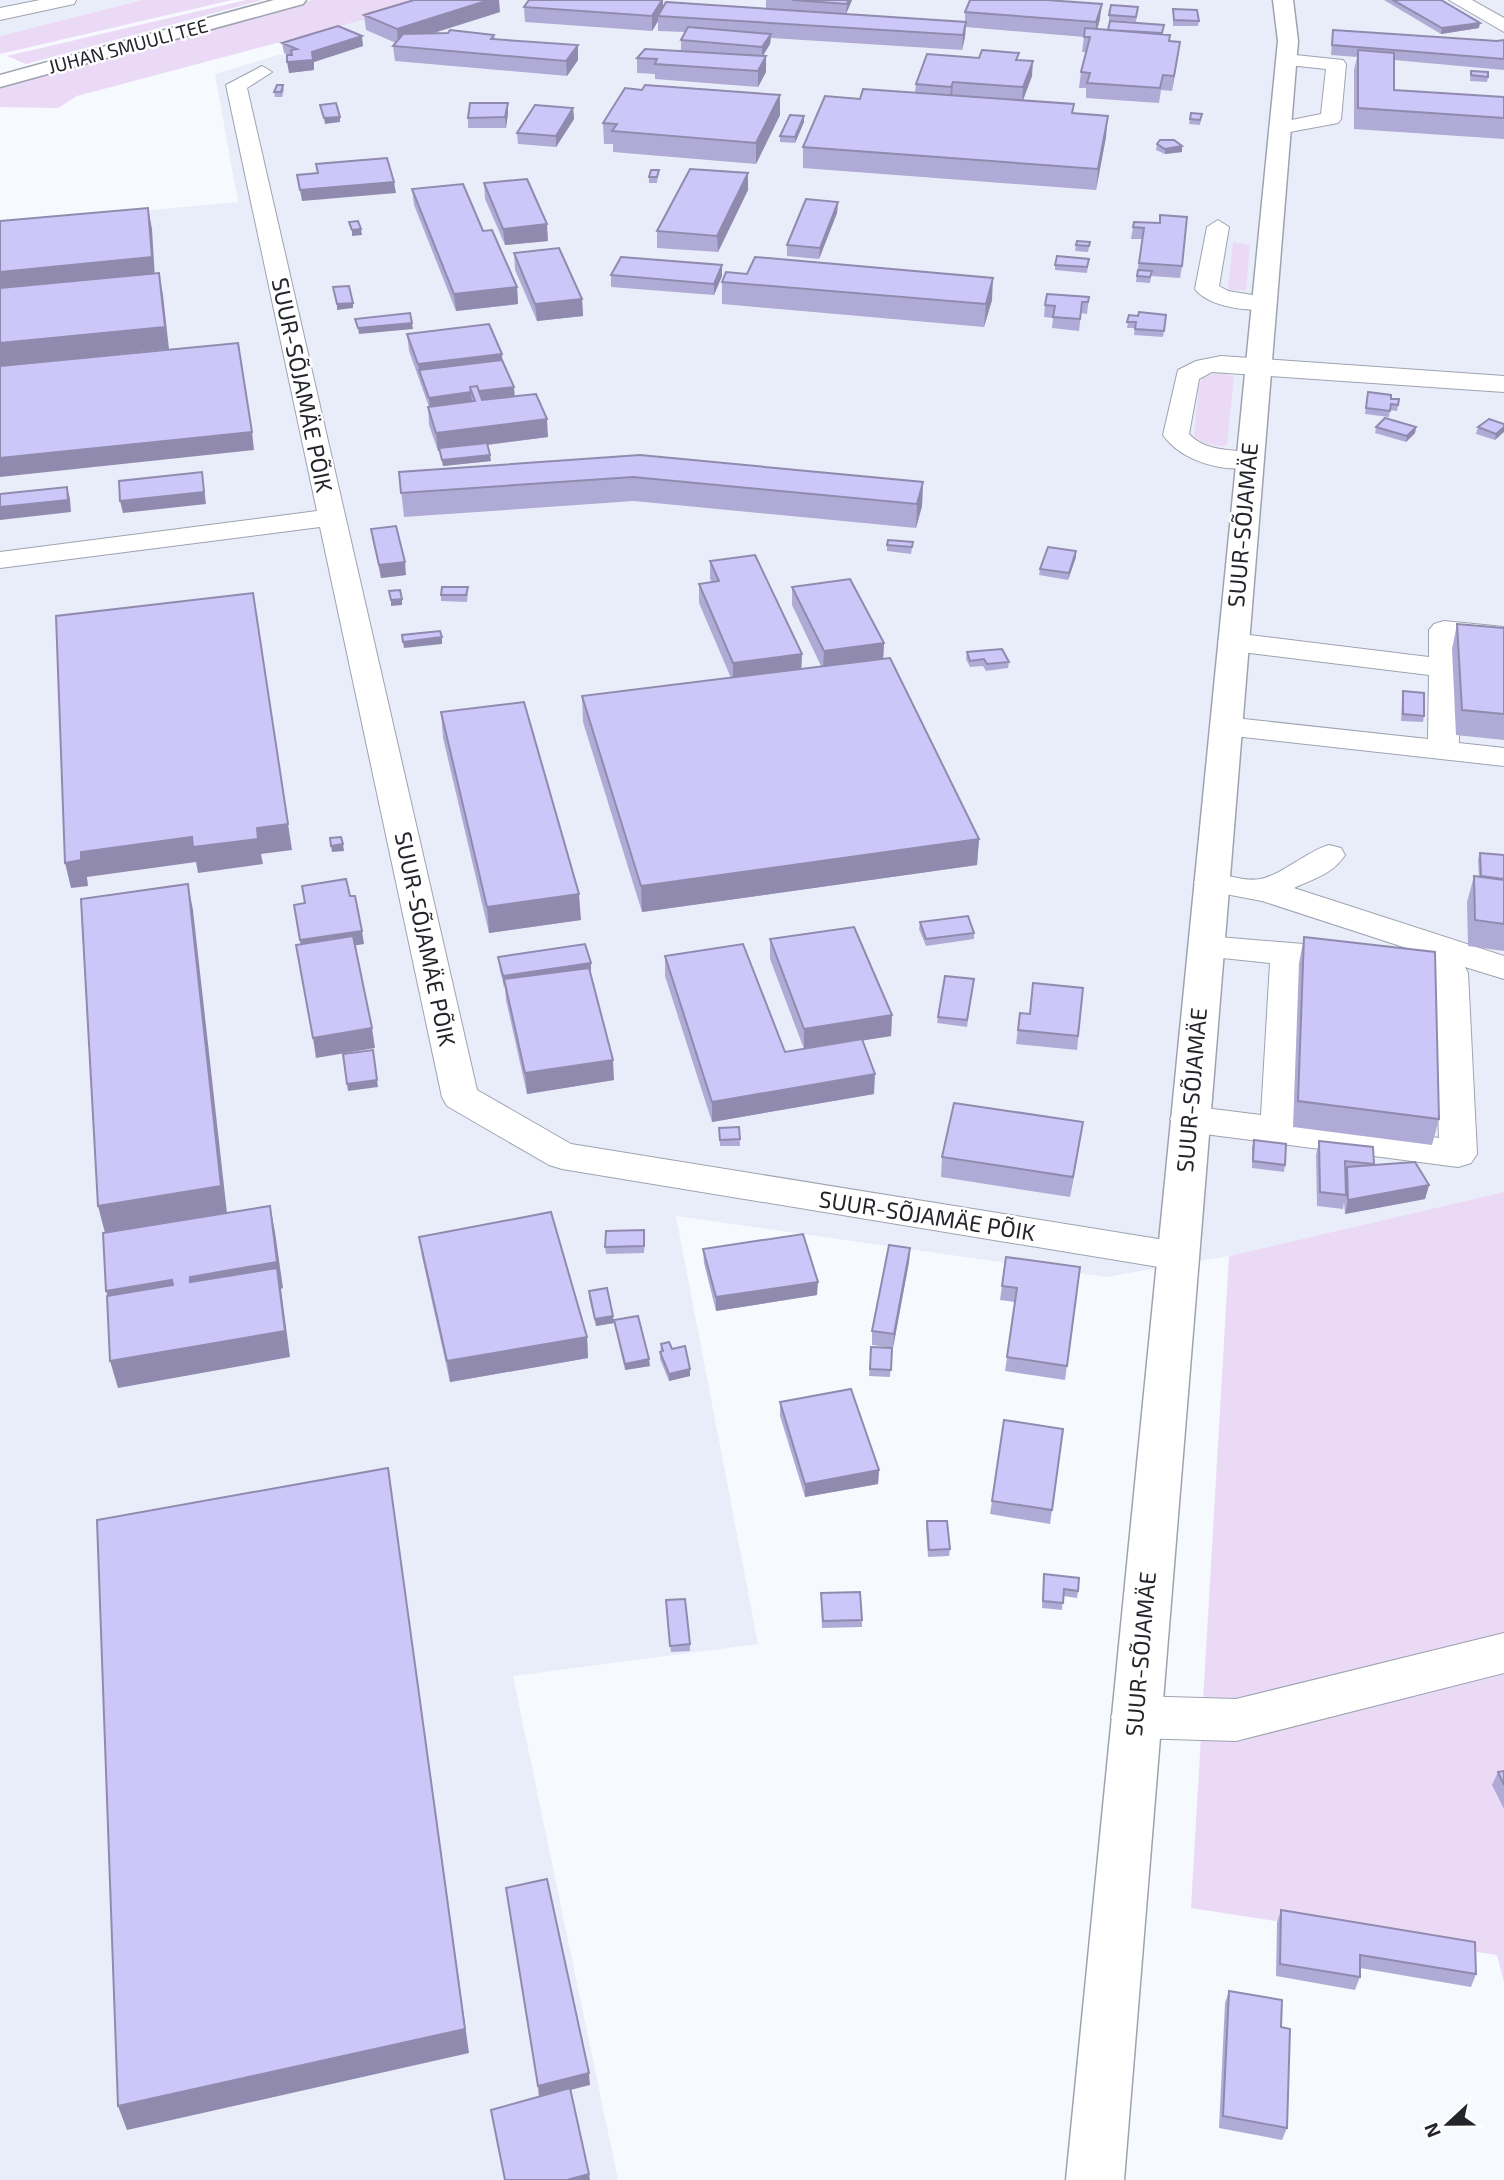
<svg xmlns="http://www.w3.org/2000/svg" width="1504" height="2180" font-family="'Exo 2',sans-serif">
  <style>
    .built { fill: #e9edfa }
    .green { fill: #eadaf6 }
    .lines { fill: none; stroke-linecap: round; stroke-linejoin: round }
    .minor-casing { stroke: #9ea3b0; stroke-width: 2 }
    .major-casing { stroke: #9ea3b0; stroke-width: 3 }
    .minor { fill: #fff; fill-rule: evenodd }
    .major { fill: #fff; fill-rule: evenodd }
    .wall { fill: #b0abd6 }
    .shaded-wall { fill: #908bae }
    .building { fill: #cdc7f9; stroke: #908bae; stroke-width: 2 }
    .labels { text-anchor: middle; stroke-width: 5; stroke-linejoin: round; paint-order: stroke }
    .far-street-label { font-size: 19px; fill: #24252b; stroke: #fff }
    .street-label { font-size: 23px; fill: #24252b; stroke: #fff }
  </style>
  <rect width="100%" height="100%" fill="#f6f9fe"/>
  <path class="built" d="M0 0H141L0 36Z
    M438 0H1504V1192L1229 1256 1106 1277 676 1216 758 1644 513 1676 618 2180H0V224L238 202 215 74 338 37 317 30Z"/>
  <path class="green" d="M142 0H232L0 54V36Z
    M246 0H262L26 64 7 56Z
    M312 0H438L77 96 58 108 0 107V87Z
    M1233 242 1250 245 1246 290H1228Z
    M1220 372 1234 377 1227 445C1214 448 1204 444 1194 436L1199 384 1203 378Z
    M1504 1192V1982L1497 1955 1191 1908 1229 1256Z"/>
  <g class="lines">
    <defs>
      <path id="minor" d="M40 0H76L74 4 0 20V8Z
        M1449 0H1472L1504 18V32Z
        M1286 54 1343 60 1346 64 1341 119 1338 123 1279 134 1272 132 1269 128 1272 124 1321 114 1326 69 1279 64 1276 60Z
        M262 66 272 72 247 88 477 1090 571 1144 1177 1242 1191 1246 1197 1256 1191 1266 1177 1270 562 1169 549 1165 447 1106 442 1097 320 527 0 568V552L317 511 226 85Z
        M1218 220 1229 227 1219 286 1228 291 1271 298 1275 303 1271 308C1252 313 1208 307 1195 289L1207 227Z
        M1221 356 1504 376V392L1212 372 1199 379 1189 434C1208 454 1234 448 1258 454L1262 460 1258 466C1226 474 1182 462 1163 435L1178 370 1196 361Z
        M1444 621 1504 627V645L1459 640V743L1504 748V766L1225 735 1214 733 1210 726 1214 719 1225 717 1428 739 1429 675 1233 651 1223 648 1218 642 1223 636 1233 633 1429 657V630L1434 624Z
        M1329 845 1341 848 1345 855C1333 874 1313 879 1294 888L1504 956V979L1465 967 1468 973 1477 1154 1471 1163 1458 1167 1189 1132 1176 1128 1170 1119 1176 1110 1189 1106 1261 1115 1270 963 1194 955 1189 947 1194 939 1206 936 1425 954 1262 901 1199 889 1194 882 1199 875C1220 869 1240 883 1260 879 1280 876 1309 850 1329 845ZM1305 966 1434 979 1439 1138 1298 1120Z
        M1504 1633V1673L1236 1741 1135 1738 1118 1732 1111 1717 1118 1702 1135 1696 1236 1699Z"/>
      <path id="major" d="M274 0H306L303 4 0 87V75Z
        M1273 0H1293L1298 41 1124 2180H1066L1278 41Z"/>
    </defs>
    <use href="#minor" class="minor-casing"/>
    <use href="#major" class="major-casing"/>
    <use href="#minor" class="minor"/>
    <use href="#major" class="major"/>
  </g>
  <path class="wall" d="M529 0H663V7L766 8V0H852L846 14 965 22V12L1100 19 1097 29 1162 34 1169 41 1178 57 1172 91 1161 90 1159 103 1086 98V88H1079L1081 72 1086 52H1082L1084 37 966 27 965 37 962 50 771 38 770 44 763 56 766 72 758 87 655 79V74L637 73V58L681 50V40L685 32 658 31V21L652 31 525 22 524 7Z
    M1384 0H1441L1479 28 1441 34Z
    M1138 7 1136 22 1109 20V15Z
    M1173 9 1199 21 1198 26H1173Z
    M500 12 431 34 494 35 495 39 578 60 567 76 395 61 393 46 396 43 366 30 364 15Z
    M1333 30 1497 41 1504 40V70L1394 60V90L1504 97V139L1354 129V70L1357 57 1331 55Z
    M282 43 363 46 314 62V70L289 73V55L284 53Z
    M1019 60 1032 76 1023 100 1073 113 1106 137 1096 190 803 168V147L915 93 916 84Z
    M1471 71 1488 77 1487 82 1470 81Z
    M283 85 284 90 282 97H275L274 92Z
    M508 103V113L506 128H468V118Z
    M573 108 574 119 556 147 518 144 517 133Z
    M1191 113 1202 114 1200 125 1189 124Z
    M780 115 756 164 613 152V144H604L603 123Z
    M804 122 795 143 780 142V136Z
    M1157 144 1182 146V152L1165 154 1156 150Z
    M659 170 657 183H649V177Z
    M484 183 548 241 505 245 485 199Z
    M412 189 483 231 517 287 518 304 456 311 414 205Z
    M748 190 718 252 657 248V231Z
    M838 202 837 213 819 259 787 256V245Z
    M1160 215 1182 266 1180 278 1151 276 1150 283 1136 282 1142 239H1131L1133 227 1159 223Z
    M1090 242 1088 252 1075 251 1076 245Z
    M514 253 582 299 583 316 537 321 515 270Z
    M1089 259 1087 273 1055 270V265Z
    M722 265V276L714 295 611 287V275Z
    M722 282 992 300 984 327 722 304Z
    M1089 297 1087 314 1081 313 1079 331 1052 328 1053 318 1044 317 1045 305Z
    M1129 315 1138 316 1166 315 1163 337 1134 335 1135 328H1127Z
    M407 334 502 360 514 396 548 437 487 445 491 461 443 466 440 451H438L429 425 428 407H429L409 351Z
    M1368 392 1391 399H1399L1397 411 1390 410 1389 417 1365 414Z
    M1504 424 1495 440 1476 434 1478 427Z
    M1376 427H1416L1415 433 1406 442 1375 433Z
    M399 472 923 482 922 506 916 528 634 501 404 517Z
    M371 529 406 575 381 578 373 542Z
    M913 542 911 554 887 551V545Z
    M1076 551V557L1068 580 1039 575 1040 569Z
    M710 561 802 654 801 669 821 666 792 605V587L884 643 883 659 979 839 977 865 642 912 583 722 582 696 731 678 699 603V584L712 582 710 579Z
    M468 593 467 602 441 601V595Z
    M1457 624 1504 628V740L1456 735 1452 649Z
    M967 652 1009 662 1008 668 986 671 983 666 970 667 966 659Z
    M1403 691 1424 716 1423 722 1401 721 1402 698Z
    M441 712 581 920 489 933 443 738Z
    M1480 853 1504 855V951L1468 946 1467 902 1474 876 1479 877 1478 859Z
    M920 922 974 933V939L926 946 919 929Z
    M1304 937 1439 1119 1432 1145 1293 1127 1299 963Z
    M770 939 892 1015 891 1036 862 1040 874 1094 712 1122 665 976V956L785 1052 804 1049 770 959Z
    M498 957 591 963V976L614 1080 527 1094 506 1000 505 989 500 971Z
    M973 986 967 1027 937 1023 938 1017Z
    M1083 988 1077 1050 1016 1044 1020 1013 1030 1014Z
    M1083 1122 1070 1197 941 1177 942 1157Z
    M739 1127 740 1146H720L719 1128Z
    M1254 1140 1285 1165 1284 1172 1252 1168V1147Z
    M1319 1141 1374 1165 1429 1185 1425 1199 1345 1214 1344 1202 1343 1209 1317 1206 1316 1155Z
    M419 1237 587 1337 588 1358 450 1382 422 1257Z
    M645 1237 644 1253 606 1254 605 1247Z
    M910 1248 909 1262 893 1348H892L890 1377 869 1376 871 1347 892 1348 872 1345V1331Z
    M703 1249 817 1295 716 1311 704 1263Z
    M1080 1267 1065 1380 1005 1371 1015 1302 1000 1300 1002 1286Z
    M589 1291 614 1323 596 1326 589 1298Z
    M614 1320 650 1366 625 1370 615 1327Z
    M661 1344 672 1349 690 1369V1376L669 1381 660 1359Z
    M780 1402 879 1470 878 1484 805 1497 780 1416Z
    M1063 1429 1050 1524 990 1514 992 1501Z
    M927 1521 950 1549 949 1556 928 1557 926 1528Z
    M1044 1574 1078 1591 1077 1598 1063 1596 1062 1610 1042 1608Z
    M821 1593 862 1620V1627L822 1628Z
    M666 1607 690 1644V1651L671 1652Z
    M1504 1771V1809L1492 1785 1498 1772Z
    M1281 1910 1476 1974 1471 1987 1360 1968V1977L1355 1990 1276 1976 1277 1923Z
    M1229 1991 1281 2027 1287 2128 1282 2140 1219 2128 1225 2003Z"/>
  <path class="shaded-wall" d="M485 0H499L500 12 398 44 397 29Z
    M662 0H663V13L658 16V21L652 31V16Z
    M848 0H852L846 14 847 4Z
    M1102 4 1100 19 1095 37 1096 22Z
    M966 22 965 37 962 50 963 35Z
    M1480 23 1479 28 1441 34 1442 28Z
    M771 34 770 44 762 57V47Z
    M362 36 363 46 314 62V70L289 73 287 62 312 52Z
    M1180 42 1178 57 1172 91 1174 76Z
    M578 45V60L567 76 566 61Z
    M766 56V72L758 87V71Z
    M1033 61 1032 76 1022 103 1023 87Z
    M953 82 952 97 950 102 951 87Z
    M780 95V115L756 164V143Z
    M508 103V113L506 128 505 117Z
    M573 108 574 119 556 147V136Z
    M804 116V122L795 143V137Z
    M1108 116 1106 137 1096 190 1098 169Z
    M340 117V122L325 124 324 118Z
    M1182 146V152L1165 154V149Z
    M748 173V190L718 252 717 236Z
    M394 182 396 193 302 201 300 190Z
    M838 202 837 213 819 259 820 248Z
    M148 208 152 229 155 279 0 294V272Z
    M547 224 548 241 505 245 503 229Z
    M361 229 362 235 352 236V230Z
    M722 265V276L714 295V284Z
    M159 273 163 295 169 349 0 366V343Z
    M993 278 992 300 984 327 986 304Z
    M517 287 518 304 456 311 454 294Z
    M582 299 583 316 537 321 535 304Z
    M353 303V308L337 310V304Z
    M412 323 413 329 359 334 358 328Z
    M502 354 503 372 419 370 418 364Z
    M514 387 515 399 475 401 472 392Z
    M471 392 472 404 430 410 429 398Z
    M547 419 548 437 438 451 436 433Z
    M1416 427 1415 433 1406 442 1407 436Z
    M1504 427V432L1495 440 1496 434Z
    M252 432 254 450 0 477V458Z
    M490 455 491 461 443 466 442 460Z
    M202 472 206 504 123 513 120 501Z
    M923 482 922 506 916 528 917 504Z
    M67 487 70 499 71 512 0 520V507Z
    M1076 551V557L1068 580 1069 573Z
    M405 562 406 575 381 578 379 565Z
    M253 593 292 850 261 854 263 864 198 873 196 862 87 877 88 886 71 888 65 863 81 852 257 828Z
    M402 599V605L391 606V600Z
    M442 637V644L404 648 403 642Z
    M884 643 883 662 823 670 824 651Z
    M802 654 801 673 733 682V663Z
    M979 839 977 865 642 912 641 886Z
    M343 844 344 851 332 852 331 846Z
    M188 884 193 910 227 1213 105 1233 98 1206Z
    M579 894 581 920 489 933 487 907Z
    M362 931 364 944 302 954 300 940Z
    M591 963V976L504 979V989L503 976Z
    M892 1015 891 1036 804 1050V1029Z
    M372 1028 375 1048 316 1058 313 1038Z
    M613 1060 614 1080 527 1094 525 1073Z
    M875 1074 874 1094 712 1122V1102Z
    M377 1080 378 1087 348 1091 347 1084Z
    M1083 1122 1080 1142 1070 1197 1073 1177Z
    M1429 1185 1425 1199 1345 1214 1348 1200Z
    M270 1206 275 1232 283 1288 281 1289 290 1357 118 1388 110 1361 190 1282V1277Z
    M910 1248 909 1262 893 1348 894 1334Z
    M172 1280 179 1306 114 1317 106 1291Z
    M818 1282 817 1295 716 1311V1297Z
    M613 1316 614 1323 596 1326 595 1319Z
    M587 1337 588 1358 450 1382 447 1361Z
    M649 1359 650 1366 625 1370V1364Z
    M690 1369V1376L669 1381V1374Z
    M388 1468 469 2053 127 2130 118 2106Z
    M879 1470 878 1484 805 1497V1484Z
    M589 2073 590 2085 539 2098 538 2086Z
    M589 2174 590 2180H567Z"/>
  <path class="building" d="M414 0H489L397 29 364 15Z
    M529 0H662L652 16 524 7Z
    M792 0H848L847 4Z
    M970 0H1047L1102 4 1096 22 965 12Z
    M1393 0H1441L1480 23 1442 28Z
    M666 2 966 22 963 35 658 16Z
    M1111 5 1138 7 1136 17 1109 15Z
    M1173 9 1197 10 1199 21 1174 20Z
    M1110 21 1164 25 1162 33 1108 30Z
    M338 26 362 36 312 52 313 60 287 62V55H292L291 50 297 49 282 43Z
    M688 27 771 34 762 47 681 40Z
    M1085 28 1170 35 1169 41 1180 42 1174 76 1163 75 1160 88 1087 83 1090 73 1081 72 1090 37H1084Z
    M450 30 494 35 491 39 578 45 566 61 393 46 403 34 448 33Z
    M1333 30 1497 41 1504 40V59L1332 45Z
    M645 49 766 56 758 71 655 64 657 59 637 58Z
    M982 50 1019 53 1016 60 1033 61 1023 87 953 82 951 87 916 84 927 54 979 58Z
    M1358 50 1394 53V90L1504 97V118L1358 108Z
    M1471 71 1488 72V77L1471 75Z
    M277 85H283L281 92H274Z
    M645 85 780 95 756 143 612 131 617 124 603 123 625 88 642 90Z
    M863 89 1074 104 1072 113 1108 116 1098 169 803 147 825 96 860 99Z
    M336 103 340 117 324 118 320 105Z
    M470 103H508L505 117 468 118Z
    M535 105 573 108 556 136 517 133Z
    M1191 113 1202 114 1200 120 1190 119Z
    M790 115 804 116 795 137 780 136Z
    M1160 140H1174L1182 146 1165 149 1157 144Z
    M387 158 394 182 300 190 297 175 318 173 316 164Z
    M690 169 748 173 717 236 657 231Z
    M651 170H659L657 177H649Z
    M527 179 547 224 503 229 484 183Z
    M463 184 483 231 492 230 517 287 454 294 412 189Z
    M806 199 838 202 820 248 787 245Z
    M148 208 152 257 0 272V221Z
    M1160 215 1187 217 1182 266 1139 263 1144 228 1133 227 1134 222 1160 223Z
    M358 221 361 229 352 230 349 222Z
    M1077 241 1090 242 1089 246 1076 245Z
    M559 248 582 299 535 304 514 253Z
    M1057 256 1089 259 1087 267 1055 265Z
    M621 257 722 265 714 284 611 275Z
    M755 257 993 278 986 304 722 282 726 272 747 274Z
    M1138 270 1152 271 1150 277 1137 276Z
    M159 273 165 327 0 343V288Z
    M349 286 353 303 337 304 333 287Z
    M1047 294 1089 297 1088 302H1082L1080 319 1053 317 1055 306 1045 305Z
    M1139 312 1166 315 1164 331 1135 329 1136 322H1127L1129 315 1138 316Z
    M410 313 412 323 358 328 355 319Z
    M489 324 502 354 418 364 407 334Z
    M238 343 252 432 0 458V366Z
    M502 360 514 387 479 391 477 386 470 387 471 392 429 398 419 370Z
    M477 386 482 400 536 394 547 419 436 433 428 407 475 401 470 387Z
    M1368 392 1391 395V399H1399L1398 405 1391 404 1390 411 1366 408Z
    M1385 418 1416 427 1407 436 1376 427Z
    M1489 419 1504 424V427L1496 434 1478 427Z
    M487 443 490 455 442 460 439 448Z
    M640 455 923 482 917 504 633 477 401 493 399 472Z
    M202 472 204 492 120 501 119 481Z
    M67 487 68 500 0 507V494Z
    M396 526 405 562 379 565 371 529Z
    M888 540 913 542 912 547 887 545Z
    M1048 547 1076 551 1069 573 1040 569Z
    M755 555 802 654 733 663 699 584 719 581 710 561Z
    M850 579 884 643 824 651 792 587Z
    M442 587H468L466 595H441Z
    M400 590 402 599 391 600 389 591Z
    M253 593 288 824 257 828 258 839 193 847 192 837 81 852V860L65 863 56 616Z
    M1457 624 1504 628V714L1462 710Z
    M440 631 442 637 403 642 402 635Z
    M1002 649 1009 662 987 664 984 659 970 661 967 652Z
    M890 658 979 839 641 886 582 696Z
    M1403 691 1424 693V716L1403 714Z
    M524 702 579 894 487 907 441 712Z
    M341 837 343 844 331 846 330 838Z
    M1480 853 1504 855V879L1481 876Z
    M1474 876 1504 880V924L1475 920Z
    M346 879 350 896H355L362 931 300 940 294 905 305 903 302 886Z
    M188 884 221 1186 98 1206 81 899Z
    M968 916 974 933 926 939 920 922Z
    M854 927 892 1015 804 1029 770 939Z
    M353 936 372 1028 313 1038 296 945Z
    M1304 937 1435 952 1439 1119 1298 1101Z
    M585 944 591 963 503 976 498 957Z
    M743 944 785 1052 862 1039 875 1074 712 1102 665 956Z
    M589 968 613 1060 525 1073 504 979Z
    M945 976 974 979 967 1020 938 1017Z
    M1033 983 1083 988 1078 1036 1018 1030 1020 1013 1030 1014Z
    M373 1050 377 1080 347 1084 343 1054Z
    M954 1103 1083 1122 1073 1177 942 1157Z
    M739 1127 740 1139 720 1140 719 1128Z
    M1254 1140 1286 1144 1285 1165 1253 1161Z
    M1319 1141 1373 1147 1374 1164 1345 1161 1346 1195 1320 1192Z
    M1415 1162 1429 1185 1348 1200 1347 1167Z
    M270 1206 277 1262 190 1277V1282L277 1268 285 1331 110 1361 107 1296 173 1285 172 1280 106 1291 103 1233Z
    M551 1212 587 1337 447 1361 419 1237Z
    M644 1230V1246L605 1247 606 1231Z
    M803 1234 818 1282 716 1297 703 1249Z
    M889 1245 910 1248 894 1334 872 1331Z
    M1006 1257 1080 1267 1067 1366 1007 1357 1017 1288 1002 1286Z
    M607 1288 613 1316 595 1319 589 1291Z
    M638 1316 649 1359 625 1364 614 1320Z
    M669 1342 672 1349 685 1346 690 1369 669 1374 660 1352 663 1351 661 1344Z
    M871 1347 892 1348 891 1370 870 1369Z
    M851 1389 879 1470 805 1484 780 1402Z
    M1004 1420 1063 1429 1052 1510 992 1501Z
    M388 1468 465 2029 118 2106 97 1520Z
    M927 1521H947L950 1549 929 1550Z
    M1044 1574 1079 1578 1078 1591 1064 1589 1063 1603 1043 1601Z
    M860 1592 862 1620 823 1621 821 1593Z
    M685 1599 690 1644 670 1646 666 1600Z
    M1504 1771V1785L1498 1772Z
    M547 1879 589 2073 538 2086 506 1888Z
    M1281 1910 1475 1942 1476 1974 1360 1955V1977L1280 1964Z
    M1229 1991 1282 2000 1281 2027 1290 2029 1287 2128 1223 2116Z
    M570 2088 589 2174 567 2180H505L491 2110Z"/>
  <g class="labels">
    <g class="far-street-label">
      <text transform="translate(128 46) rotate(-15)" y="7">JUHAN SMUULI TEE</text>
    </g>
    <g class="street-label">
      <text transform="translate(302 385) rotate(78)" y="8">SUUR-SÕJAMÄE PÕIK</text>
      <text transform="translate(1243 525) rotate(-85)" y="8">SUUR-SÕJAMÄE</text>
      <text transform="translate(425 939) rotate(78)" y="8">SUUR-SÕJAMÄE PÕIK</text>
      <text transform="translate(1192 1090) rotate(-85)" y="8">SUUR-SÕJAMÄE</text>
      <text transform="translate(927 1216) rotate(9)" y="8">SUUR-SÕJAMÄE PÕIK</text>
      <text transform="translate(1141 1654) rotate(-85)" y="8">SUUR-SÕJAMÄE</text>
    </g>
  </g>
  <g transform="translate(1448 2124) rotate(248)" stroke="#ffffff" stroke-width="5" paint-order="stroke">
  <path d="M0-5L12 26L0 18L-12 26Z" fill="#24252b"/>
  <text y="-10" font-size="19" font-weight="bold" text-anchor="middle" fill="#24252b">N</text>
  </g>
</svg>
